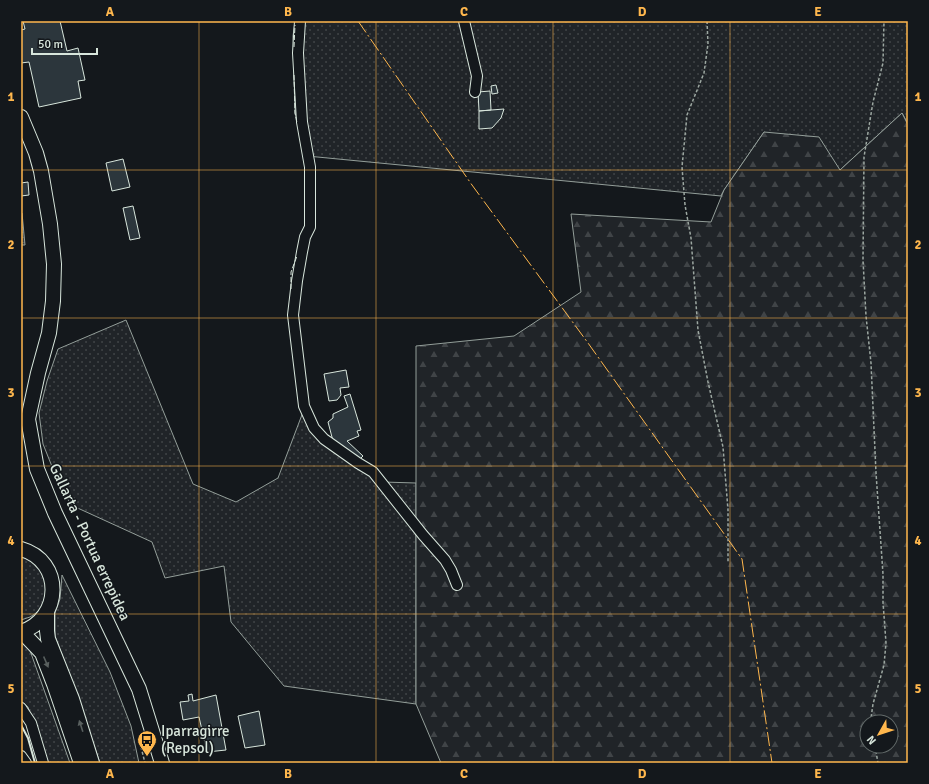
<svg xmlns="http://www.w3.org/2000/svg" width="929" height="784" font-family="Signika,sans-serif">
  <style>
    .grass { fill: url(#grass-dots); stroke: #939e99 }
    .forest { fill: url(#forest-firs); stroke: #939e99; fill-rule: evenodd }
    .water { fill: url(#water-rules); stroke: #939e99 }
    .building { fill: #2c363c; stroke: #d8e6dc }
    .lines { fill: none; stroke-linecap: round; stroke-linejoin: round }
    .minor-casing { stroke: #d8e6dc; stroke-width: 12 }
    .highway-casing { stroke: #d8e6dc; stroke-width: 16 }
    .path { stroke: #9da8a2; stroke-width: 1.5; stroke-dasharray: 3 2; stroke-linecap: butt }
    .minor { stroke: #14181c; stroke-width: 10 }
    .highway { stroke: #14181c; stroke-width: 14 }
    .fence { stroke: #d8e6dc; stroke-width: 1; stroke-dasharray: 5 2; stroke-linecap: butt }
    .wall { stroke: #d8e6dc; stroke-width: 2 }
    .power { stroke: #ffb74d; stroke-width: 1; stroke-dasharray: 14 3 2 3; stroke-linecap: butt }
    .oneway { fill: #59605f }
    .grid { fill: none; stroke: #ffb74d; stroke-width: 1; stroke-opacity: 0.55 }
    .labels { text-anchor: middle; stroke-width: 3; stroke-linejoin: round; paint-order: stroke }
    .street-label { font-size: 15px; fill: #d8e6dc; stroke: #14181c }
    .poi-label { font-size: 15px; fill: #d8e6dc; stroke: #14181c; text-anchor: start }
    .neatline { fill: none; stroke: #ffb74d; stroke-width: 1.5 }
    .grid-label { font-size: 13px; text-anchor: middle; font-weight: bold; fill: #ffb74d }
  </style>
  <defs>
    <pattern id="grass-dots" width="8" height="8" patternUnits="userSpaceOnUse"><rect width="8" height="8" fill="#202428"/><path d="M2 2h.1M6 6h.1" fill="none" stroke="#404447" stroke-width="1.8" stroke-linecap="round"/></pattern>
    <pattern id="forest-firs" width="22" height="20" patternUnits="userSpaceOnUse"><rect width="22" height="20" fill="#202428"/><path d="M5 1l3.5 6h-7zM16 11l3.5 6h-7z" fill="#404447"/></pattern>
    <pattern id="water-rules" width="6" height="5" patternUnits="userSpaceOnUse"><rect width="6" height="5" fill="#363b3e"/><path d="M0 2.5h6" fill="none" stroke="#525759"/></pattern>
  </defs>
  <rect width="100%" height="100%" fill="#14181c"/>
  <path class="grass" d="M295 21H908V124L902 113 840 170 764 132 724 190 721 196 307 156 295 113 293 36Z
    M126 320 193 484 236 502 278 478 303 412 323 436 383 482 416 483V704L284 686 231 622 224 566 165 578 152 542 71 505 59 484 43 444 39 413 47 381 58 349Z
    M21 556 29 558 44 571 49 592 39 611 30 617 21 620Z
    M62 575 110 672 131 726 139 763H100L78 698 55 636V613L60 599Z
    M21 635 27 642 70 763H47L28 707 21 701Z"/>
  <path class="forest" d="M902 113 908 125V763H441L416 704V346L514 336 581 292 571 214 711 222 724 190 764 132 819 137 840 170ZM867 722H891V746H867Z"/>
  <path class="water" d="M22 213 25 245H21V214Z"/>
  <path class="building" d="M23 21H60L67 51 78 48 85 80 78 81 81 98 39 107 29 62 21 63V30L25 29Z
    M496 85 498 93 492 94 491 86Z
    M490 91 491 110 479 111 478 92Z
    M504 109 501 118 492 128 479 129V111Z
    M123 159 130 187 112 191 106 163Z
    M28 182 29 195 21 196V183Z
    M133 206 140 238 130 240 123 208Z
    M346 370 349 387 340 388 341 395 337 400 329 401 324 374Z
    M350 394 361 430 357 431 359 436 347 441 363 456 359 460 333 441 328 422 333 418V414L348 407 344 396Z
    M192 694 193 701 216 695 226 750 207 752 199 717 183 720 180 702 189 701 188 695Z
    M259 711 265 745 245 748 238 716Z"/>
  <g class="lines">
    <defs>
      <path id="minor" d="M300 21 298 53 302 122 310 167V227L305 237 302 252 297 281 293 315 304 406 314 428 324 439 358 463 373 472 423 535 445 560 451 570 457 585
        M464 21 477 76 475 92
        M21 708 31 723 43 763
        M21 756 26 763"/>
      <path id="highway" d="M21 117 36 153 41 171 50 224 54 264 53 301 49 333 38 373 28 419 37 469 55 513 139 689 162 763
        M21 549C64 561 62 619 21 632
        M47 613V631L48 639 72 699 92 763
        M22 632 42 653 54 684 81 763"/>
    </defs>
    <use href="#minor" class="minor-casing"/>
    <use href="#highway" class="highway-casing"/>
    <path class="path" d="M707 21 708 44 704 73 687 115 682 167 685 205 691 238 698 330 708 382 723 447 728 510V562
      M871 722V718L873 704 884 665 886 643 883 602V574L876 473 871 363 866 316 863 260 864 157 873 102 883 63 884 21
      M142 737 141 747 145 763
      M875 746 878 763"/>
    <use href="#minor" class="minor"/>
    <use href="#highway" class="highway"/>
    <path class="fence" d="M294 47 295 25
      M294 75 295 113 297 123
      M291 289V272L297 256"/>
    <path class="wall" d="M21 725 28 738 35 763"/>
    <path class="power" d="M358 21 472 185 588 343 742 559 772 763"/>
  </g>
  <defs><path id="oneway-solid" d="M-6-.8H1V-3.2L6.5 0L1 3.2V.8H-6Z"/></defs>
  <g class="oneway">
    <use href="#oneway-solid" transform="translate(46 662) rotate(67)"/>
    <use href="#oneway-solid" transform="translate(81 726) rotate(-108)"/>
  </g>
  <path class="grid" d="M199 21V763M376 21V763M553 21V763M730 21V763M21 170H908M21 318H908M21 466H908M21 614H908"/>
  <defs>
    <symbol id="bus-pin" viewBox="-11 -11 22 30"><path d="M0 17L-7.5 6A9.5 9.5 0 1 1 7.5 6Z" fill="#ffb74d" stroke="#14181c"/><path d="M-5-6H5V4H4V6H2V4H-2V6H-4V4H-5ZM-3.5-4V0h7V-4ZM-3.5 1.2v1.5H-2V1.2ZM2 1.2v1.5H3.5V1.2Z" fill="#111"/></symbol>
  </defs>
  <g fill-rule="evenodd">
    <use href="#bus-pin" x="136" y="729" width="22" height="30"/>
  </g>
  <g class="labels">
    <g class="street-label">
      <text transform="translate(90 542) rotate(65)" y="5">Gallarta - Portua errepidea</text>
    </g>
    <g class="poi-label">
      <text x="161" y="736">Iparragirre<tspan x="161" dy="17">(Repsol)</tspan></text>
    </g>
  </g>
  <rect width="929" height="784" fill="none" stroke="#14181c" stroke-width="44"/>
  <g transform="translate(879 734) rotate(231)"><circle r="19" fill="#14181c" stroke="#626a69"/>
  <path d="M0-3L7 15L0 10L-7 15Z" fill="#ffb74d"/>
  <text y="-6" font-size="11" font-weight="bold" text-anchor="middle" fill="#d8e6dc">N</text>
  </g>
  <path d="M32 48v6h65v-6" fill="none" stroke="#d8e6dc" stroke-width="2"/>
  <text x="38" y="48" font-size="12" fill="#d8e6dc" stroke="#14181c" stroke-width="3" paint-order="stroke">50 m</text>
  <rect x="22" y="22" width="885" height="740" class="neatline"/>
  <g class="grid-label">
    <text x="110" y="16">A</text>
    <text x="288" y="16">B</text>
    <text x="464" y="16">C</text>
    <text x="642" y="16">D</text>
    <text x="818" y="16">E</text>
    <text x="11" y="101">1</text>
    <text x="918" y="101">1</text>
    <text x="11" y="249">2</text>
    <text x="918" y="249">2</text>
    <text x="11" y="397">3</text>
    <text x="918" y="397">3</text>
    <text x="11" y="545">4</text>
    <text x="918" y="545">4</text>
    <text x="11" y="693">5</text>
    <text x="918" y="693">5</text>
    <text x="110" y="778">A</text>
    <text x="288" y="778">B</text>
    <text x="464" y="778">C</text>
    <text x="642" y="778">D</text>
    <text x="818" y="778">E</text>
  </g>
</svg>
